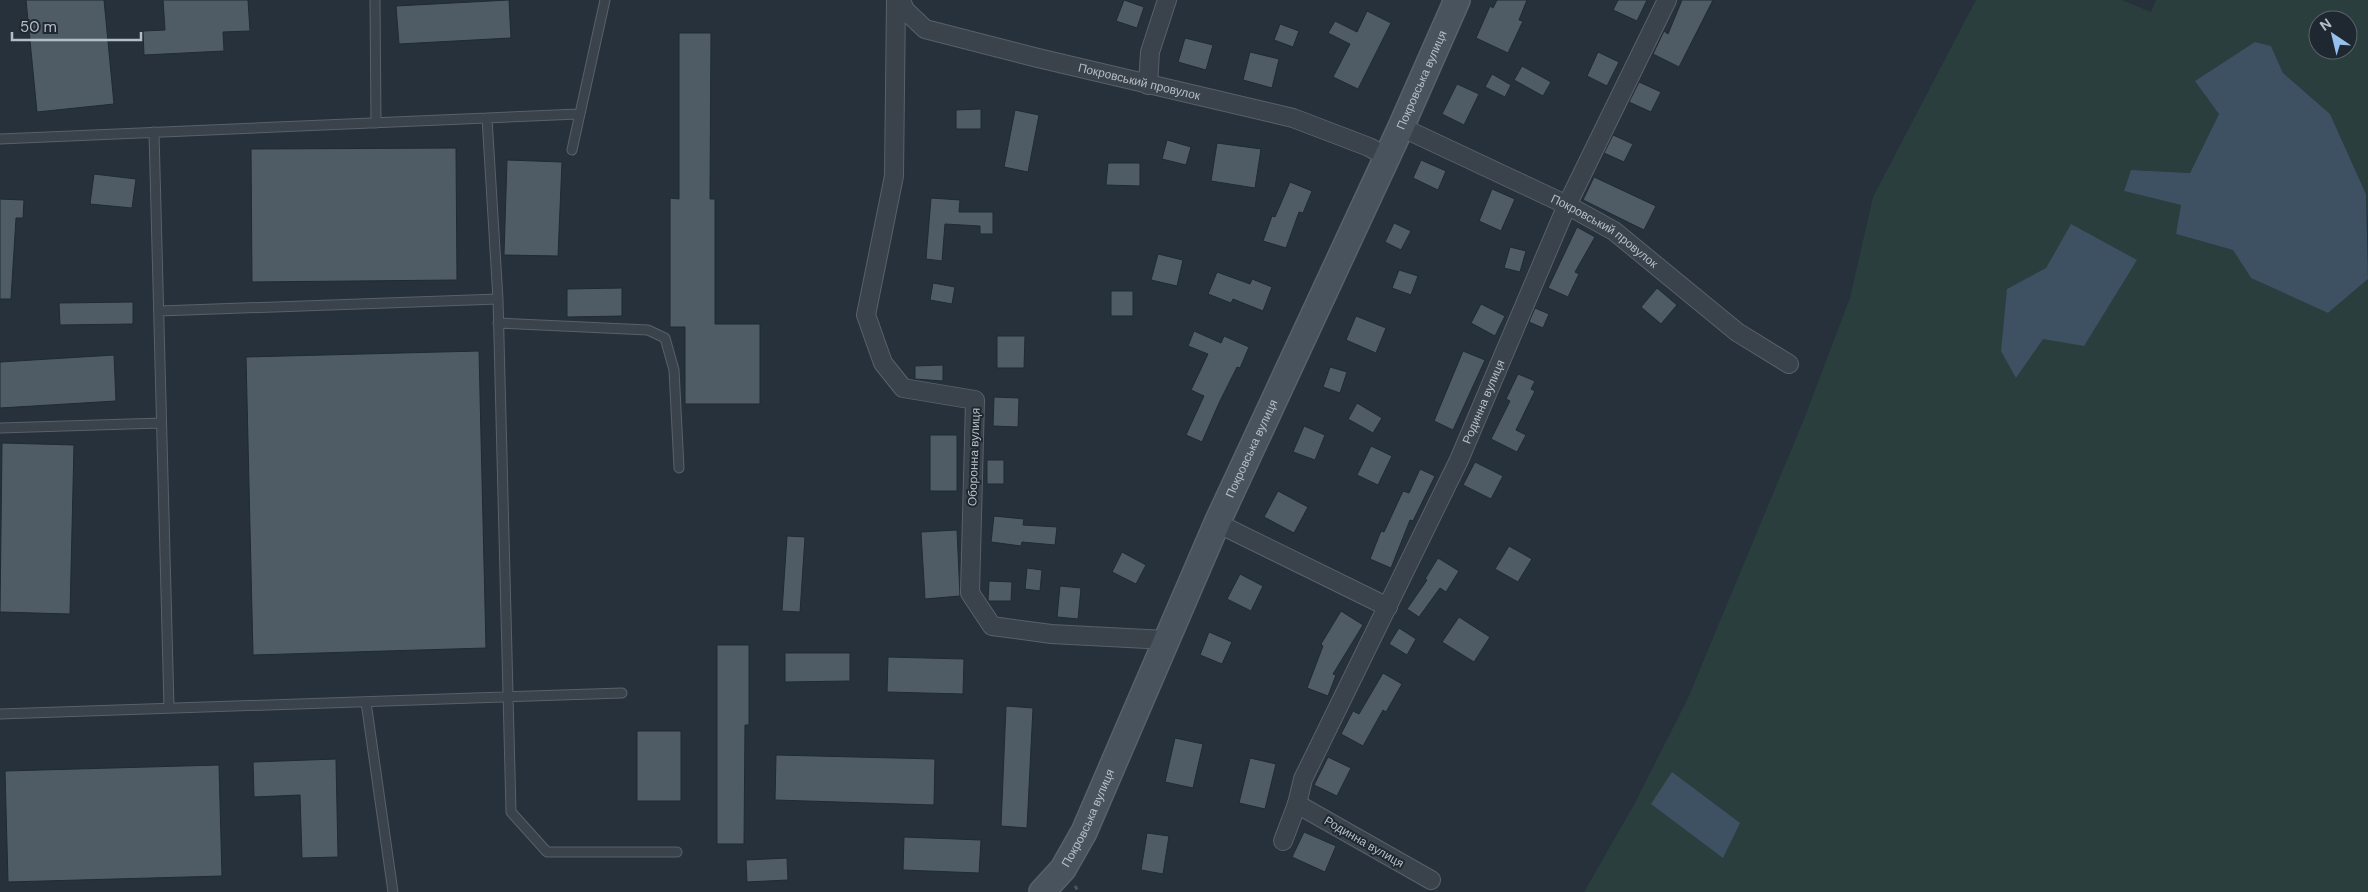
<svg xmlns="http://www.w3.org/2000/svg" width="2368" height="892" font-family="'DM Sans',sans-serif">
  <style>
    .green { fill: #293e3d; fill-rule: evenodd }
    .water { fill: #3d5162 }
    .building { fill: #4f5c65; stroke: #212a32 }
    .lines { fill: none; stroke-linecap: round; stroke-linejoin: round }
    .lane-casing { stroke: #586169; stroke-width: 11 }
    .street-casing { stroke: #586169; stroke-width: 20 }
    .secondary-casing { stroke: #586169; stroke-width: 28 }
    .path { stroke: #485a5a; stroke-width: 3; stroke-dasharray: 4 4; stroke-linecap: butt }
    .lane { stroke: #3a434b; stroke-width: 9 }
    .street { stroke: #3a434b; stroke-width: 18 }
    .secondary { stroke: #48535e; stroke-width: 25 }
    .labels { text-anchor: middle; stroke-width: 4; stroke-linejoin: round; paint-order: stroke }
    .street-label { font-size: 12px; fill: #b5bec6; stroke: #1f2830 }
  </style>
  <rect width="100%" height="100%" fill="#26313b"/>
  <path class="green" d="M1976 0H2122L2151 12 2156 0H2368V227L2366 194 2330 114 2283 73 2271 46 2219 114 2190 173 2131 170 2124 191 2182 205 2176 234 2233 250 2251 278 2328 313 2368 279V892H1584L1636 801 1688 698 1804 419 1850 298 1873 197ZM2318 20H2348V50H2318ZM2071 224 2016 378 2007 289 2046 269Z"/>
  <path class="water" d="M2255 42 2271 46 2283 73 2330 114 2366 194 2368 279 2328 313 2251 278 2233 250 2176 234 2181 205 2124 191 2131 170 2190 173 2219 114 2195 81Z
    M2071 224 2137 260 2084 346 2043 339 2016 378 2001 351 2007 289 2046 268Z
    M1672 772 1740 823 1723 858 1651 804Z"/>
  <path class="building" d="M26 0H104L114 104 37 112Z
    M163 0H248L250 31 223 32 224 51 144 55 143 31 165 30Z
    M509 0 511 38 399 44 396 6Z
    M1124 0 1144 7 1137 28 1116 21Z
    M1497 0H1527L1519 20 1523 21 1508 53 1476 38 1490 6 1493 8Z
    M1618 0H1647L1637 21 1613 10Z
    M1682 0H1713L1679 67 1653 54 1664 31 1668 34Z
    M1367 11 1391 23 1358 89 1333 77 1350 44 1328 33 1335 21 1357 32Z
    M1280 24 1299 31 1293 47 1274 40Z
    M679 33H711L710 199H715V324H760V404H685V327H670V198L679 199Z
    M1185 38 1213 45 1206 70 1178 62Z
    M1250 52 1279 59 1272 88 1243 80Z
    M1598 52 1619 62 1607 86 1587 76Z
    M1522 66 1551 82 1543 96 1514 80Z
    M1492 74 1511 85 1505 97 1485 87Z
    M1639 82 1661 92 1651 112 1629 102Z
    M1457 84 1479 94 1464 125 1442 114Z
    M981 109V129H956V110Z
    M1015 110 1039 115 1028 172 1004 167Z
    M1613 135 1633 144 1624 162 1604 153Z
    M1167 140 1191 147 1186 165 1162 159Z
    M1217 143 1261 149 1255 188 1211 181Z
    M456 148 457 280 252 282 251 149Z
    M507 160 562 162 558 256 504 255Z
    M1421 160 1446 171 1438 190 1413 178Z
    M1108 163H1140V186L1106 185Z
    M94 174 136 179 132 208 90 204Z
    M1594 177 1656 206 1644 230 1583 200Z
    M1290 182 1312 191 1303 213 1299 212 1286 248 1263 241 1272 216 1275 217Z
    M1492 189 1515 199 1501 231 1479 221Z
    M931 198 960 200 959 212H993V234H980V226L945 224 942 261 926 259Z
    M0 199 24 200 23 218H16L11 299H0Z
    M1394 223 1411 231 1401 250 1385 242Z
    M1577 227 1595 237 1575 272 1579 274 1568 297 1548 288Z
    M1510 247 1526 251 1520 272 1504 268Z
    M1158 254 1183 260 1177 286 1151 280Z
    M1399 270 1418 276 1411 295 1392 288Z
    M1217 272 1250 284 1252 279 1272 287 1263 311 1233 299 1231 303 1208 294Z
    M933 283 955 287 952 304 930 300Z
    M622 288V316L567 317V289Z
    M1657 288 1677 305 1661 324 1641 307Z
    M1111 291H1133V316H1111Z
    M133 302V324L60 325 59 303Z
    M1481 304 1505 316 1495 336 1471 323Z
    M1535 308 1549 314 1543 328 1529 322Z
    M1356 316 1386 328 1376 353 1346 340Z
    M1194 331 1221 343 1224 336 1249 347 1240 368 1237 367 1219 403 1202 442 1186 435 1204 396 1191 390 1208 354 1188 346Z
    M997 336H1025L1024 368H997Z
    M479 351 486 648 253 655 246 357Z
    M1463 351 1485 360 1453 430 1434 421Z
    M114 355 116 401 0 408V362Z
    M943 365V381L915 379V366Z
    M1330 367 1347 372 1340 393 1323 387Z
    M1518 374 1535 381 1531 389 1535 391 1516 430 1526 435 1517 452 1491 439 1510 401 1506 399Z
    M994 397 1019 398 1018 427 993 426Z
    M1357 403 1382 418 1373 433 1348 419Z
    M1304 426 1325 435 1315 460 1293 452Z
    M930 435H957V491H930Z
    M2 443 74 445 70 614 0 612Z
    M1371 446 1392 456 1378 485 1357 475Z
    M987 460H1004V484H987Z
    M1475 462 1503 476 1491 499 1463 485Z
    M1420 469 1435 476 1413 521 1410 520 1391 568 1370 559 1381 531 1384 532 1403 491 1409 493Z
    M1278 491 1308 507 1294 533 1264 517Z
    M994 516 1024 519 1023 525 1057 527 1055 545 1022 542 1021 546 991 542Z
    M957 530 960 596 925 599 921 532Z
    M787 536 805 537 800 612 782 611Z
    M1509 546 1532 559 1518 582 1495 569Z
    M1122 552 1146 565 1136 584 1112 572Z
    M1438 558 1459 571 1446 592 1440 588 1419 617 1407 609 1427 580 1425 579Z
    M1027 568 1042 570 1040 591 1025 589Z
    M1240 574 1263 586 1251 611 1227 599Z
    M989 581 1012 582 1011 601H988Z
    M1060 586 1081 588 1078 619 1057 617Z
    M1341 611 1363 625 1333 674 1336 675 1328 696 1307 688 1323 646 1321 644Z
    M1459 617 1490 637 1474 662 1442 642Z
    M1399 628 1416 639 1407 655 1389 644Z
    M1209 632 1232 642 1222 664 1200 655Z
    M717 645H749V725H745L744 844H717Z
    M785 653H850V681L785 682Z
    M888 657 964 659 963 694 887 692Z
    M1383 673 1402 684 1386 712 1383 710 1363 746 1341 734 1353 711 1359 714Z
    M1006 706 1033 708 1027 828 1001 826Z
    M637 731H681V801H637Z
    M1175 738 1203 744 1193 788 1165 782Z
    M776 755 935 759 934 805 775 800Z
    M1328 757 1351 768 1337 796 1314 785Z
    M1250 758 1276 764 1265 809 1239 803Z
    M336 759 338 857 302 858 300 795 254 797 253 762Z
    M219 765 222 876 8 882 5 771Z
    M1304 832 1336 846 1325 872 1292 857Z
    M1147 833 1169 836 1163 874 1141 870Z
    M904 837 981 840 979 873 903 870Z
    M787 858 788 880 747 882 746 860Z"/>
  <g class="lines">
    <defs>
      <path id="lane" d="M375 0 376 123
        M487 118 498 299 511 812 547 852H677
        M154 132 169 708
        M0 139 578 114
        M572 150 605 0
        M159 311 498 299
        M498 323 648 330 665 338 674 370 679 468
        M0 428 161 423
        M366 702 393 892
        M0 714 622 693"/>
      <g id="street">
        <path d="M896 0 894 176 866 315 883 363 903 388 975 400 970 593 992 626 1051 634 1166 640"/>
        <path id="s1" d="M901 0 905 10 925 29 1038 58 1293 118 1369 147 1385 156"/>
        <path d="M1148 85 1150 52 1167 0"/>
        <path id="s2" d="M1401 127 1567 205 1614 231 1737 332 1789 364"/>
        <path d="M1217 523 1388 607"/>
        <path d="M1283 841 1297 804"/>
        <path id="s3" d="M1431 880 1297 804 1303 779 1459 460 1567 205 1667 0"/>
      </g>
      <g id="secondary">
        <path id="s4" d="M1042 892 1063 869 1084 832 1217 523 1401 127 1457 0"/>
      </g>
    </defs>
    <use href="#lane" class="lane-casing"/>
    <use href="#street" class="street-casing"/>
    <use href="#secondary" class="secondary-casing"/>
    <path class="path" d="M1075 886 1079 892"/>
    <use href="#lane" class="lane"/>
    <use href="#street" class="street"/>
    <use href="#secondary" class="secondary"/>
  </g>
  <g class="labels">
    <g class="street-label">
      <text dy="4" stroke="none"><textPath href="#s4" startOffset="898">Покровська вулиця</textPath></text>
      <text dy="4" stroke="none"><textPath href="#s1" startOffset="259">Покровський провулок</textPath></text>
      <text dy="4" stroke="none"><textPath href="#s2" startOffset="229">Покровський провулок</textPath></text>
      <text dy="4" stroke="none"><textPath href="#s3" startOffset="598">Родинна вулиця</textPath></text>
      <text dy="4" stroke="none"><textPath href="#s4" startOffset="492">Покровська вулиця</textPath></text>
      <text transform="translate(974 457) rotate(-88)" y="4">Оборонна вулиця</text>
      <text dy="4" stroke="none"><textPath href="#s4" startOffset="88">Покровська вулиця</textPath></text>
      <text transform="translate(1364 842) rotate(30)" y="4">Родинна вулиця</text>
    </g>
  </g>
  <g transform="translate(2333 35) rotate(325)"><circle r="24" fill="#1f2830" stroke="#5b646c"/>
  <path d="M0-4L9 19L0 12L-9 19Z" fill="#94c1ed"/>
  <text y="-8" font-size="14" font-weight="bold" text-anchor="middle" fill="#b5bec6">N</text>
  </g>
  <path d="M12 32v8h129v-8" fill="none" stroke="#b5bec6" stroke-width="2.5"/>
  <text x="20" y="32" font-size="15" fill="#b5bec6" stroke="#1f2830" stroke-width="4" paint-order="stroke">50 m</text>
</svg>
